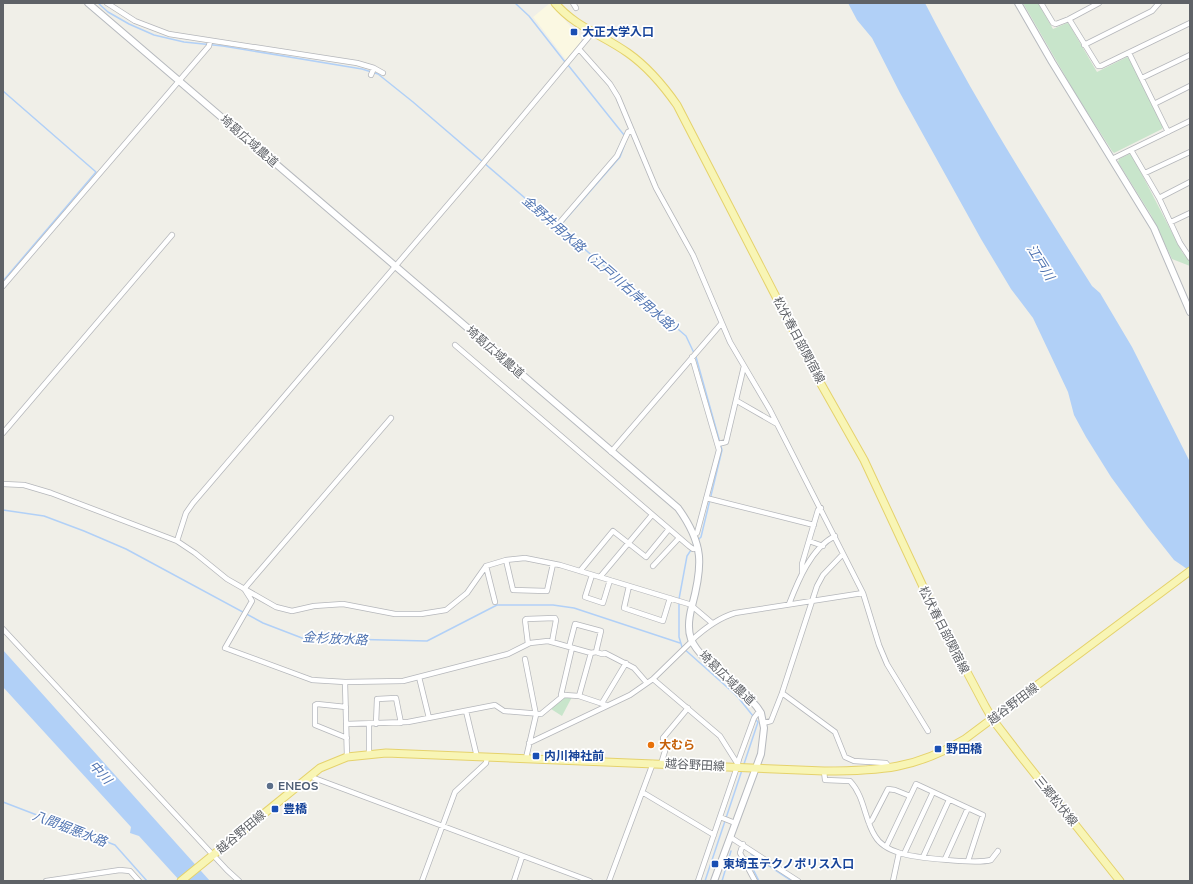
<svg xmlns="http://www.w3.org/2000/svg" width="1193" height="884" font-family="'Nunito Sans','Noto Sans JP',sans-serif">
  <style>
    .commercial { fill: #fbf8e2 }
    .green { fill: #c8e5cb }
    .water { fill: #b1d0f7 }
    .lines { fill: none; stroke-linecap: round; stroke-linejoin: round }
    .stream { stroke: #b1d0f7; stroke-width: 1.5 }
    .street-casing { stroke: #b5b7bb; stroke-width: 6 }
    .secondary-casing { stroke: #b6b9be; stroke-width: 8 }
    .primary-casing { stroke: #e5d26c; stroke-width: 9 }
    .street { stroke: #fff; stroke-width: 4.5 }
    .secondary { stroke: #fff; stroke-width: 6 }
    .primary { stroke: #f8f5b5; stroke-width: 7 }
    .transit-dot { fill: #1a4fb4; stroke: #fff; stroke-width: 1.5 }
    .food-dot { fill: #e8710a; stroke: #fff; stroke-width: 1.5 }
    .service-dot { fill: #5c6f8a; stroke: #fff; stroke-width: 1.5 }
    .labels { text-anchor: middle; stroke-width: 3.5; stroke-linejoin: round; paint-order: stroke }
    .transit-label { font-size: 12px; font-weight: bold; fill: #164399; stroke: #fff; text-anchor: start }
    .street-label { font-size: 12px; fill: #5f6267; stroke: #fff }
    .food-label { font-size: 12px; font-weight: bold; fill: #c56008; stroke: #fff; text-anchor: start }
    .service-label { font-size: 12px; font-weight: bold; fill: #4e5e75; stroke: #fff; text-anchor: start }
    .water-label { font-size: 13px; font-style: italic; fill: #5175b2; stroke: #fff }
  </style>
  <rect width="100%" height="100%" fill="#f0efe8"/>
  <path class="commercial" d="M550 3 581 38V42L566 60 533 17Z"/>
  <path class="green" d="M1023 3H1038L1053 29 1067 23 1069 24 1097 72 1127 57 1130 59 1163 127 1162 129 1114 153 1112 151 1075 93Z
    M1129 154 1132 155 1182 252 1190 261V266L1172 259 1151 215 1118 162 1119 159Z
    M572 697 562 716 551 709 563 698Z"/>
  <path class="water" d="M848 3H925C975 100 1033 193 1092 286L1100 293 1132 347 1190 462V571L1174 560 1147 526 1111 477 1086 437 1074 415 1068 392 1033 318 1011 289 981 239 900 93 872 38 857 20Z
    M3 650 210 881H180L139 836 130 833 131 827 3 687Z"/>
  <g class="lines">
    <path class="stream" d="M98 3 108 12 129 24 154 35 184 42 223 46 362 69 378 74 413 102 686 336 694 353
      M515 3 529 16 565 62
      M568 65 624 135
      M3 91 96 172 3 281
      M558 228 620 157 627 138
      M696 357 722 450 701 537 697 541
      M3 510 44 516 84 531 126 549 263 623 302 638 427 641 497 605H553L574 608 680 643
      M679 599 687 556 695 544
      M679 603V637L682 647 737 696 753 716
      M744 764 758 722 755 719
      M3 802 115 845 147 881
      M751 854 792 881
      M747 857 759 881
      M705 881 742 770
      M722 881 731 851"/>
    <defs>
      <path id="street" d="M107 3 135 21 169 34 357 63 374 68 383 73
        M573 3 576 8
        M1041 3 1053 23 1056 24 1069 19 1098 66H1101L1190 23
        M1069 19 1099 3
        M1084 45 1152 11 1159 3
        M579 49 610 84 618 97 656 188 693 255 730 342 770 410 863 593 879 645 887 664 928 731
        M1129 53 1168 132
        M371 75 374 68
        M1142 78 1190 55
        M1154 104 1190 86
        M1131 150 1159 198 1180 243 1190 258
        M1112 159 1190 121
        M1145 173 1190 152
        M1159 198 1190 182
        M1171 222 1190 213
        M555 228 617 156 628 132 632 130
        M3 286 209 46 210 41
        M455 345 689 546 693 549 698 548
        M692 357 719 450 697 533 694 534
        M737 401 777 424
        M3 433 172 235
        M718 444 726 442 744 366
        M611 452 721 324
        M3 484 24 485 51 493 177 541 195 553 227 579 276 607 292 611 314 606 343 604 395 614H421L446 610 467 593 486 566 506 560 525 558 560 565 692 605
        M706 498 814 525
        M177 541 186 513 193 503 481 166 592 33
        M809 541 823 546
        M506 560 513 590 547 591 553 564
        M486 566 495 602
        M653 566 679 538
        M580 571 613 531 646 557 669 529
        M802 573V564L818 510 821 508
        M592 575 585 597 603 603 610 580
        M600 577 652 515
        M629 586 624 608 663 621 670 598
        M244 589 391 418
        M245 590 252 601 225 648 312 680 345 682 403 681 508 654 530 643 548 641 591 653 596 652 602 654 605 653 634 668 647 683
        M789 604C798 581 811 548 835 536
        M692 606 712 623
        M3 629 227 870 239 881
        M692 640C705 628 718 618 735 613L863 593
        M528 644 525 620 526 619 555 618 556 620 552 642
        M569 647 575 624 601 631 596 652
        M525 659 536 715 526 758
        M419 677 429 718
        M653 679 720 736 737 763
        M345 682 347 757
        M782 693 835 732 845 757 854 761 886 763 890 768
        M561 695 572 648
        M579 696 591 653
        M602 703 626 663
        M346 707 317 704 315 705V725L347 738
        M466 711 477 757
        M763 723 771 721 782 693 817 586 823 575 843 554
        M346 724 408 722 495 705 504 711 541 714 564 695 579 696 606 705
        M376 724 377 699 396 698 401 723
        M529 743 630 695 653 679 692 641
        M369 754V724
        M661 764 665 751 663 738 688 708
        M824 771 825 780 850 781C865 797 864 819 875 836 880 845 890 850 900 853 915 858 977 864 991 860L998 851
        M311 775 314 778 590 881
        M642 792 714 835
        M720 817 735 823
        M869 823 872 820 888 789 895 790 910 796
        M730 837 798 881
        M743 844 740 853 755 881
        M886 847 916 784 983 815 968 861
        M904 854 933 792
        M923 857 949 800
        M945 859 968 808
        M46 881 120 870 130 871 139 881
        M422 881 455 792 486 763 487 757
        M514 881 522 857
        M609 881 653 763
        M698 881 737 767 739 759 754 718 757 714 761 713
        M893 881 899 853"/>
      <path id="secondary" d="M88 3 678 508C704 544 703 565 692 606 689 617 687 628 691 639 699 660 741 688 757 707L761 713 764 728 761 754 714 881
        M1018 3 1052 62 1154 228 1190 312"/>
      <path id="primary" d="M555 3C575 27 603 35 628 53 648 67 663 85 677 105L821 384 864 460 933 608 985 706 993 720 1023 759 1120 881
        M181 881 320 768 347 757 386 753 824 771C880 771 916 769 965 739L1190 571"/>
    </defs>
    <use href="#street" class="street-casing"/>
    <use href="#secondary" class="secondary-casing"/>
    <use href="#primary" class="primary-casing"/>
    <use href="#street" class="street"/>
    <use href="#secondary" class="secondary"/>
    <use href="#primary" class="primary"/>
  </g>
  <g class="transit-dot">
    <rect x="570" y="28" width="8" height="8" rx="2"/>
    <rect x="934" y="745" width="8" height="8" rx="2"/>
    <rect x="532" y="752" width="8" height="8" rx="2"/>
    <rect x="271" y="805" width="8" height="8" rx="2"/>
    <rect x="711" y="860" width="8" height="8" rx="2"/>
  </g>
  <circle class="food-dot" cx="651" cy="745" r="4"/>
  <circle class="service-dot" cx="270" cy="786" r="4"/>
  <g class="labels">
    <g class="transit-label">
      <text x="582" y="36">大正大学入口</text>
      <text x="946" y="753">野田橋</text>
      <text x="544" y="760">内川神社前</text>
      <text x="283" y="813">豊橋</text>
      <text x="723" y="868">東埼玉テクノポリス入口</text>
    </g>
    <g class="street-label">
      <text transform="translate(249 141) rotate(41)" y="4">埼葛広域農道</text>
      <text transform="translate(799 340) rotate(62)" y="4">松伏春日部関宿線</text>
      <text transform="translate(495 352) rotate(41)" y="4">埼葛広域農道</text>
      <text transform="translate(944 630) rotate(63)" y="4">松伏春日部関宿線</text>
      <text transform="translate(727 678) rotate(44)" y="4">埼葛広域農道</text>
      <text transform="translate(1013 704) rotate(-37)" y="4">越谷野田線</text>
      <text transform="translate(695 765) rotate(3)" y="4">越谷野田線</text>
      <text transform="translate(1056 801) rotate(51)" y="4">三郷松伏線</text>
      <text transform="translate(241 832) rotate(-40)" y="4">越谷野田線</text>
    </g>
    <g class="food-label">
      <text x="659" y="749">大むら</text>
    </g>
    <g class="service-label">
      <text x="278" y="790">ENEOS</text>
    </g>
    <g class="water-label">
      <text transform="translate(1041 262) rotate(58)" y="5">江戸川</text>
      <text transform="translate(603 266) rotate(41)" y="5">金野井用水路（江戸川右岸用水路）</text>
      <text transform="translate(335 638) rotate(3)" y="5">金杉放水路</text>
      <text transform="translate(101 772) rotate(48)" y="5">中川</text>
      <text transform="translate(70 828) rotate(21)" y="5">八間堀悪水路</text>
    </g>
  </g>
  <rect width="1193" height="884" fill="none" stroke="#5f6267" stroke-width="8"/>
</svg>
